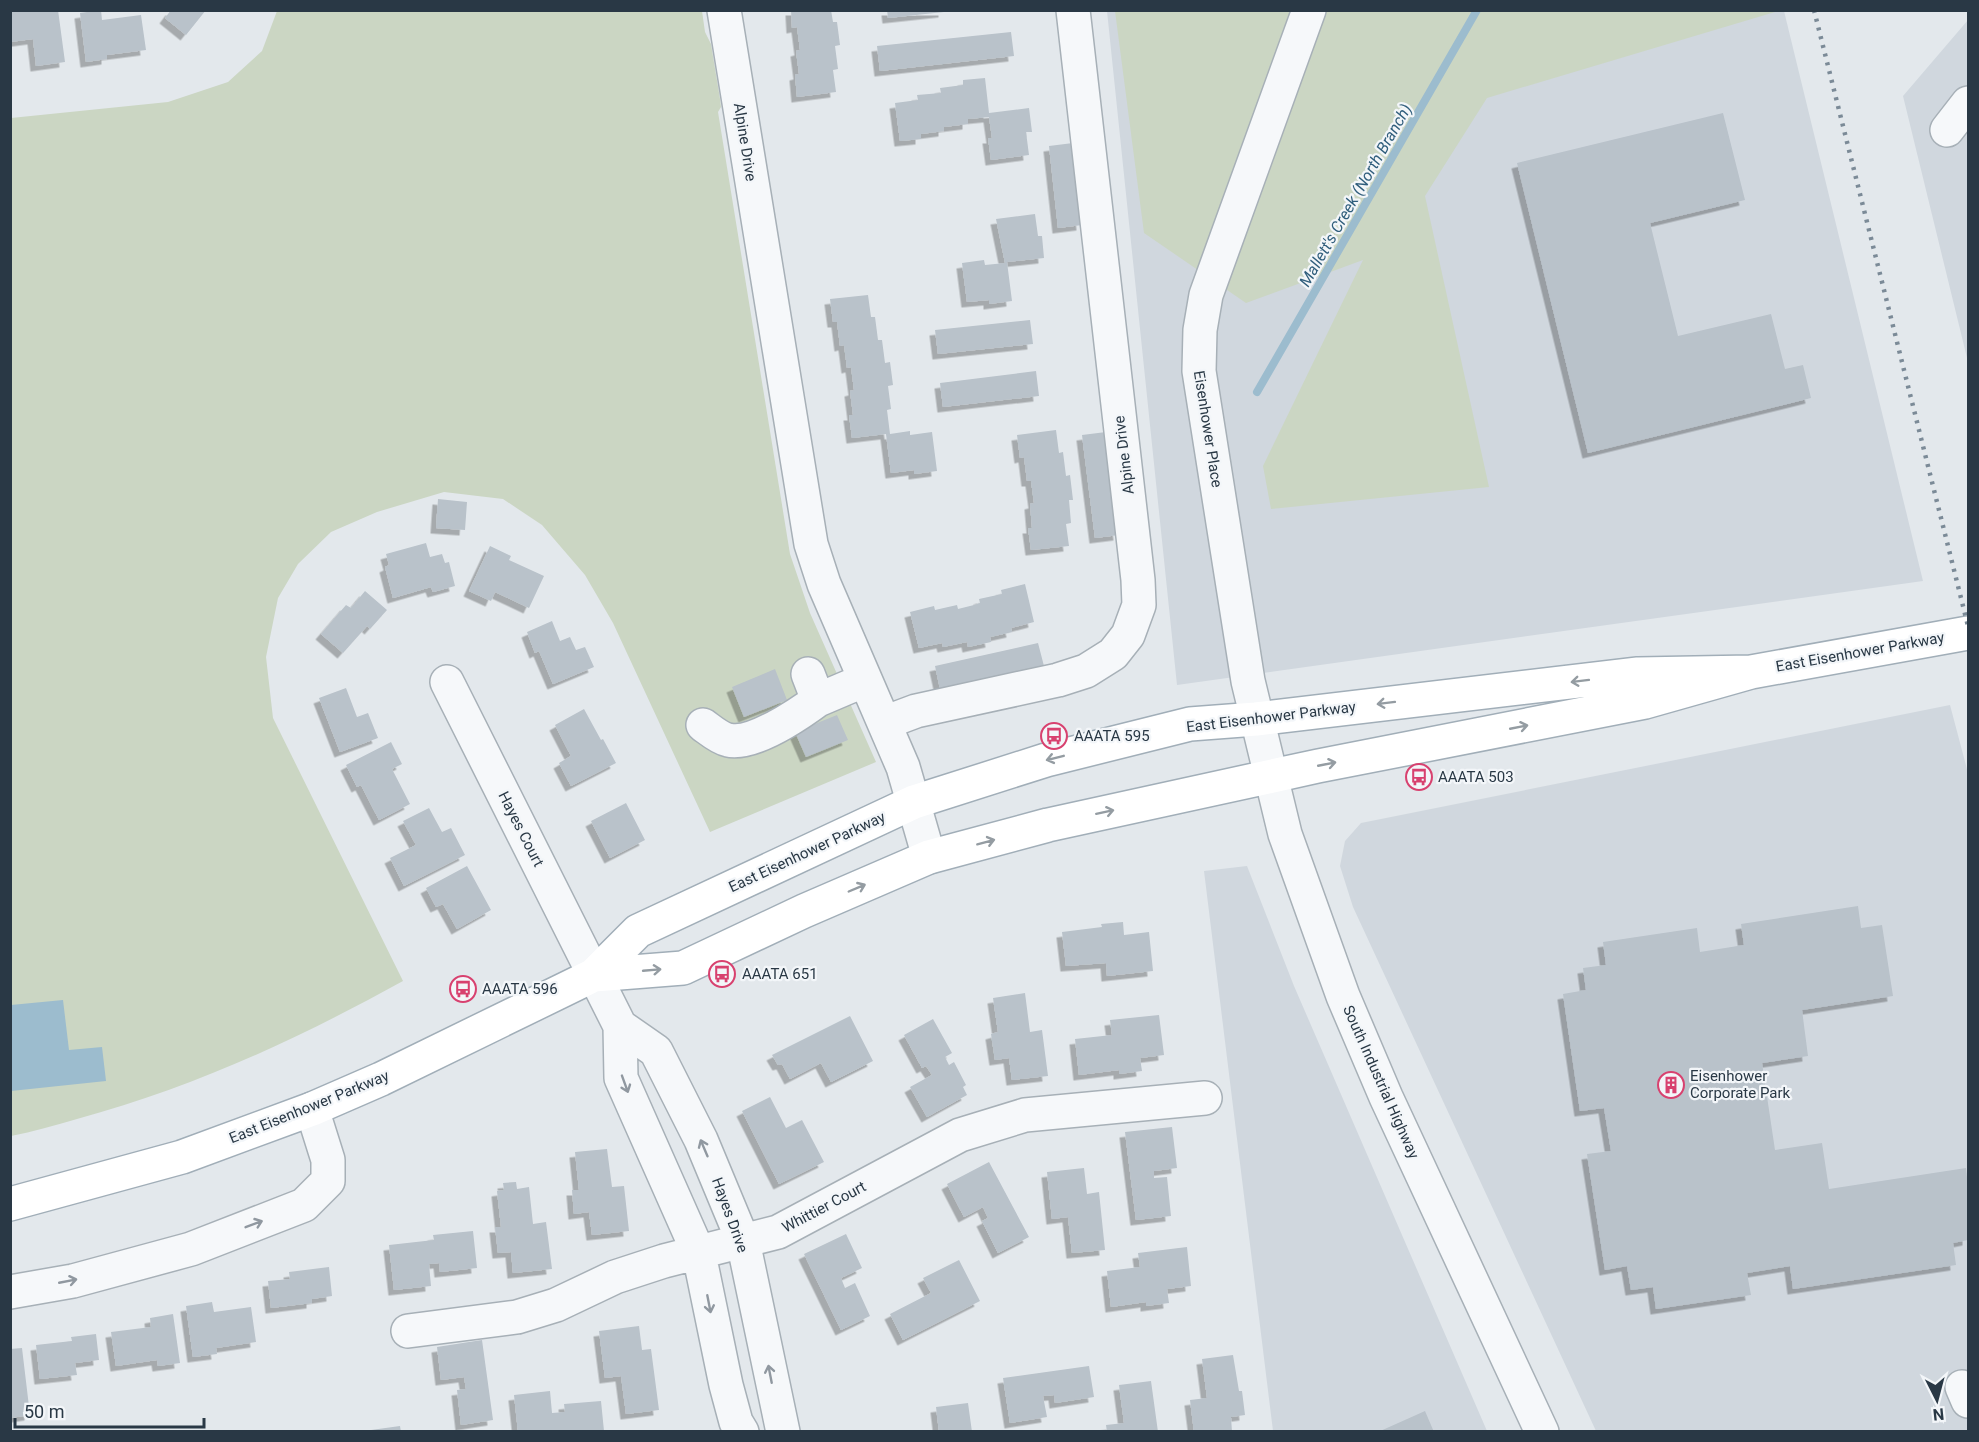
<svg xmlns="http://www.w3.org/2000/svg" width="1979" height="1442" font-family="Roboto,sans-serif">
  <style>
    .built { fill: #d0d7de }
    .green { fill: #cbd6c3 }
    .water { fill: #9cbcce }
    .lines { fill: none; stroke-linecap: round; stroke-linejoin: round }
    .stream { stroke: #9cbcce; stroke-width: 8 }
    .building { fill: #b9c2ca; filter: url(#shadow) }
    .minor-casing { stroke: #a7b0b7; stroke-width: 36 }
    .major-casing { stroke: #a1aeb8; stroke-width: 36 }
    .minor { stroke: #f6f8fa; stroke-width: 33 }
    .major { stroke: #fff; stroke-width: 33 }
    .rail { stroke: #7b8a97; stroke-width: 4.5; stroke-dasharray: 3 6; stroke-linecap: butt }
    .oneway { stroke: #949ca2 }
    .oneway2 { stroke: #9098a0 }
    .labels { text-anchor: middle; stroke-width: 4.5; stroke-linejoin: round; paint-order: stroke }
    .street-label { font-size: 15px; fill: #293845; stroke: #f3f6f9 }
    .poi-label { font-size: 15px; fill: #293845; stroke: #f3f6f9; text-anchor: start }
    .water-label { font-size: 16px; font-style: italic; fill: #305e7c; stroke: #f3f6f9 }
  </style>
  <defs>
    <filter id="shadow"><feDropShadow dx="-5.5" dy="5.5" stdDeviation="0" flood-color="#0004"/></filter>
  </defs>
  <rect width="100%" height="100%" fill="#e3e8ec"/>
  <path class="built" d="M1107 11H1784L1923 581 1177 685Z
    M1968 20V362L1903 96Z
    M1950 705 1968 773V1431H1596L1353 907 1340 866 1345 841 1361 823Z
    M1247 866 1294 986 1487 1431H1273L1204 871Z"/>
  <path class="green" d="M1774 10 1775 12 1487 98 1425 196 1489 487 1271 509 1263 466 1363 260 1246 303 1144 233 1115 11Z
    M277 11H702L705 32 711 44 720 99 721 107 718 112 790 554 810 613 876 762 710 832 613 623 585 575 542 525 503 499 444 492 377 512 331 532 298 564 278 598 266 657 273 718 403 981C296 1040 194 1087 77 1119 55 1125 33 1132 11 1136V118L168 102 228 82 262 51Z"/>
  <path class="water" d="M63 1000 69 1050 102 1047 106 1081 11 1091V1005Z"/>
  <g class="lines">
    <path class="stream" d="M1257 392 1477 10"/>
  </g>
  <path class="building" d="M58 10 65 62 36 66 33 39 10 42V11Z
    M101 10 102 20 141 15 146 50 107 55V59L86 62 80 13Z
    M171 10H206L186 35 165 18Z
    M791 10H831L833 22H837L840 45 835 46 838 69 833 70 836 92 797 97 795 75 799 74 796 51 800 50 797 27 792 28Z
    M887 10H944V12L888 18Z
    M1011 32 1014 56 880 71 877 46Z
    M985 78 989 113 1029 108 1032 132H1026L1029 155 991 160 988 138H992L989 117 968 119V124L944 127V131L921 134V139L900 141 895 103 918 100 917 95 941 93 940 88 963 85V80Z
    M1723 113 1745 200 1650 223 1678 336 1771 314 1785 369 1803 365 1811 398 1588 453 1517 163Z
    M1073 143 1082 225 1058 228 1049 146Z
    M1035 214 1038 236H1042L1044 258 1007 262 1012 301 989 304V300L967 302 962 263 984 260 985 265 1005 263 996 219Z
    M868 295 871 317H875L878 340H882L885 363 890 362 893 385 888 386 891 409 887 410 890 434 910 431V435L932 432 937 471 914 474V470L891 473 886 434 852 438 849 415H853L850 391 854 390 851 367 847 368 844 345 840 346 837 322H833L830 299Z
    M1030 320 1033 344 938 354 935 330Z
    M1036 371 1039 396 943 407 940 383Z
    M1056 430 1059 453 1063 452 1066 476 1070 475 1073 500H1069L1071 523 1066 524 1069 546 1031 550 1028 528H1032L1030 504 1034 503 1031 481H1027L1024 457 1020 458 1017 435Z
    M1106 432 1119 535 1095 538 1082 435Z
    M438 499 467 502 465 530 436 528Z
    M426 543 430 557 442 554 445 563 449 562 455 586 433 592 431 587 393 598 385 567 389 565 386 554Z
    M490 546 511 556 509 560 544 576 529 608 495 592 491 601 469 591Z
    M1025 584 1034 622 1011 628 1012 632 990 637 991 642 977 645 968 647 967 642 943 647 942 643 919 648 910 612 934 606 935 610 957 605 958 609 974 605 980 603 979 599 1002 594 1001 590Z
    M365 591 387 610 370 629 367 626 343 653 321 634 346 605 351 608Z
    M552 621 560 641 570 637 576 650 585 647 594 667 553 684 539 651 535 653 527 632Z
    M1038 643 1044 666 940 689 935 666Z
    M775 669 787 700 744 717 732 687Z
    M346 688 357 717 368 713 378 738 340 752 319 698Z
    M584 709 601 740 603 739 616 763 571 786 559 763 571 756 555 725Z
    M837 715 848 740 806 757 795 732Z
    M391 742 402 764 392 769 410 804 379 820 361 785 357 787 346 765Z
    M626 803 645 840 610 858 591 821Z
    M429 808 442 832 451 828 465 855 404 886 390 858 416 845 403 821Z
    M467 866 491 910 457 929 443 904 436 907 426 888Z
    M1858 906 1861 928 1882 925 1893 996 1802 1010 1808 1056 1762 1063 1775 1150 1822 1143 1829 1189 1966 1168 1968 1186V1240L1953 1243 1956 1265 1793 1289 1790 1266 1747 1273 1751 1295 1656 1309 1653 1287 1631 1290 1627 1266 1605 1270 1587 1154 1611 1151 1604 1108 1580 1111 1563 994 1586 990 1583 968 1606 965 1603 942 1697 928 1700 952 1744 945 1741 924Z
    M1123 922 1124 935 1149 932 1153 971 1107 976 1106 963 1066 966 1062 932 1102 927 1101 924Z
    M1025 993 1030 1032 1042 1030 1048 1076 1012 1080 1009 1058 995 1060 991 1034 998 1032 993 998Z
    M1159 1015 1164 1055 1140 1058 1142 1071 1119 1074V1070L1079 1075 1075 1039 1112 1035 1110 1020Z
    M850 1016 873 1061 831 1082 821 1063 790 1079 782 1064 778 1065 772 1055Z
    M933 1019 952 1053 945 1057 949 1065 954 1062 966 1085 963 1087 967 1095 927 1117 910 1087 932 1075 926 1066 922 1068 904 1035Z
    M770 1097 786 1128 802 1120 824 1162 779 1184 742 1111Z
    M1172 1127 1177 1168 1154 1171V1178L1167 1177 1171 1216 1136 1220 1125 1132Z
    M607 1149 612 1187 624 1186 629 1231 592 1235 589 1212 574 1214 572 1190H579L575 1152Z
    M989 1162 1029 1237 998 1253 982 1221 988 1218 983 1207 964 1217 947 1184Z
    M1084 1168 1087 1194 1099 1192 1105 1250 1072 1253 1068 1217 1052 1219 1047 1172Z
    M516 1182 517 1189 529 1187 533 1224 546 1222 552 1269 513 1273 511 1252 498 1253 495 1227H501L497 1191 504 1190 503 1183Z
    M473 1231 477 1268 440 1272 439 1263 429 1264 431 1286 394 1290 389 1245 434 1240 433 1235Z
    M846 1234 862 1268 841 1278 845 1288 855 1283 870 1316 841 1330 804 1254Z
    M1187 1247 1191 1286 1167 1289 1169 1303 1146 1306V1302L1111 1307 1107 1271 1140 1267 1138 1253Z
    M959 1260 980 1301 903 1340 890 1314 931 1293 923 1278Z
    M329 1267 332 1296 312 1299V1303L271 1308 268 1281 290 1279 289 1272Z
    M212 1302 214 1312 251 1307 256 1342 216 1348 217 1354 193 1357 186 1306Z
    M173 1314 180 1363 158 1366 157 1360 116 1366 111 1332 151 1327 150 1318Z
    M639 1326 642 1350 651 1349 659 1410 626 1414 621 1376 605 1378 599 1331Z
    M96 1334 99 1360 75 1363 77 1375 40 1379 36 1345 72 1341 71 1337Z
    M482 1340 493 1420 461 1425 457 1390 466 1389 464 1377 441 1380 437 1347Z
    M22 1348 30 1415 10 1418V1349Z
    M1233 1355 1239 1391H1242L1245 1415 1231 1417 1232 1432H1194L1190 1400 1207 1398 1202 1359Z
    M1089 1366 1094 1397 1055 1403 1054 1395 1043 1396 1047 1417 1010 1423 1003 1378Z
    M1151 1381 1158 1432H1107L1106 1425 1124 1423 1119 1385Z
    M550 1391 552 1413 565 1412 564 1404 601 1401 604 1431 518 1432 514 1395Z
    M968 1403 972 1432H939L936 1407Z
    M1425 1411 1434 1432H1378Z
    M400 1426 401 1432H371V1430Z"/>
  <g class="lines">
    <defs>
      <path id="minor" d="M724 10 811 544 824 584 903 767 929 857
        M1309 10 1206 295 1200 330 1199 371 1248 681 1285 834 1343 996 1386 1097 1542 1432
        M1947 130 1968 103
        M808 674 818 700 865 680
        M447 682 620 1026 621 1078 699 1254 726 1385 736 1422 742 1432
        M884 723 916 711 1058 680 1086 671 1113 654 1128 635 1139 605 1138 580 1073 10
        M703 725C710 730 719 738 728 740 752 746 799 714 818 700
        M620 1026 656 1051 701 1140 743 1241 783 1432
        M10 1292 73 1281 191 1249 304 1205 328 1181V1160L312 1109
        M408 1331 517 1317 556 1305 615 1277 664 1261 778 1232 960 1135 1025 1115 1205 1098
        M1962 1387 1968 1401"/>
      <path id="major" d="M594 975 683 968 804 911 929 857 1048 825 1318 766 1645 702 1751 672 1968 633
        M10 1204 182 1157 312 1109 381 1079 594 975 638 931 914 802 1046 760 1190 724 1256 719 1638 674 1751 672"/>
    </defs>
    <use href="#minor" class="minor-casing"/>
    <use href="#major" class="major-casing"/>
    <use href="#minor" class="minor"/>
    <use href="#major" class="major"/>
    <path class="rail" d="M1814 10 1968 626"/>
  </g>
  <defs><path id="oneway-shaft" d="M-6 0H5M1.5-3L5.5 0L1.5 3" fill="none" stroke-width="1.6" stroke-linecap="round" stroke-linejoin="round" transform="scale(1.5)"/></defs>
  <g class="oneway">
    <use href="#oneway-shaft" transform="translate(1580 681) rotate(173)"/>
    <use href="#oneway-shaft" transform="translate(1386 703) rotate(173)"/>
    <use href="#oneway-shaft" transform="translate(1519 727) rotate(-11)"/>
    <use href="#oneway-shaft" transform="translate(1055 758) rotate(166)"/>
    <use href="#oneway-shaft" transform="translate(1327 764) rotate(-11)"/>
    <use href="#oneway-shaft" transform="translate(1105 812) rotate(-12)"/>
    <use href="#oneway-shaft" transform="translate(986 842) rotate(-15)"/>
    <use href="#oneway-shaft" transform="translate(857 888) rotate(-23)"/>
    <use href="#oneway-shaft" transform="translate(652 970) rotate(-5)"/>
  </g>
  <g class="oneway2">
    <use href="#oneway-shaft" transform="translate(625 1084) rotate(70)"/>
    <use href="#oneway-shaft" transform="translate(704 1148) rotate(-113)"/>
    <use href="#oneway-shaft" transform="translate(254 1224) rotate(-21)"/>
    <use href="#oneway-shaft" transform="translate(68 1281) rotate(-11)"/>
    <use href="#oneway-shaft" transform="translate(709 1304) rotate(79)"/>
    <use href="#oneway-shaft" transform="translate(770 1374) rotate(-101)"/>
  </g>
  <defs>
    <symbol id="bus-ring" viewBox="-11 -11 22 22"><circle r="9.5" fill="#f3f6f9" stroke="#d8416f" stroke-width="1.5"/><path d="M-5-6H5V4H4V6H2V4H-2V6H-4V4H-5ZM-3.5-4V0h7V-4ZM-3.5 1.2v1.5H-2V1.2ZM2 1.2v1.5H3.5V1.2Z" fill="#d8416f"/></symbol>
    <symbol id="building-ring" viewBox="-11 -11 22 22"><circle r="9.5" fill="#f3f6f9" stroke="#d8416f" stroke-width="1.5"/><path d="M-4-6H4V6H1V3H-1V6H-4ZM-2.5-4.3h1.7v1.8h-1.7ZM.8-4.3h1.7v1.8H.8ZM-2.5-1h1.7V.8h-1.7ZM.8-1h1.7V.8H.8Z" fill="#d8416f"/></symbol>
  </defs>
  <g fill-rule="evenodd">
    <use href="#bus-ring" x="1039" y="721" width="30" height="30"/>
    <use href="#bus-ring" x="1404" y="762" width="30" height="30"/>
    <use href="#bus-ring" x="707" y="959" width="30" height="30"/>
    <use href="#bus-ring" x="448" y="974" width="30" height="30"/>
    <use href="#building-ring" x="1656" y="1070" width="30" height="30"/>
  </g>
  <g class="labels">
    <g class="street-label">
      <text transform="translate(745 142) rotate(81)" y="5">Alpine Drive</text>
      <text transform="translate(1208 429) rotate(81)" y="5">Eisenhower Place</text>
      <text transform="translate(1124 455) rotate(-97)" y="5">Alpine Drive</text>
      <text transform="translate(1860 652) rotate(-10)" y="5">East Eisenhower Parkway</text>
      <text transform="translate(1271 717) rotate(-7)" y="5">East Eisenhower Parkway</text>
      <text transform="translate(521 829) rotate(63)" y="5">Hayes Court</text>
      <text transform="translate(807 852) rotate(-25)" y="5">East Eisenhower Parkway</text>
      <text transform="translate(1381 1082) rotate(66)" y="5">South Industrial Highway</text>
      <text transform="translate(309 1107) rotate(-22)" y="5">East Eisenhower Parkway</text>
      <text transform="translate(824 1207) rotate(-28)" y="5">Whittier Court</text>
      <text transform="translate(730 1215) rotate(70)" y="5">Hayes Drive</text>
    </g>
    <g class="poi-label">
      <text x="1074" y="741">AAATA 595</text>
      <text x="1438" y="782">AAATA 503</text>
      <text x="742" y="979">AAATA 651</text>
      <text x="482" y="994">AAATA 596</text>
      <text x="1690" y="1081">Eisenhower<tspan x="1690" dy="17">Corporate Park</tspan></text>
    </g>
    <g class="water-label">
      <text transform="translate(1355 195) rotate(-60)" y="6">Mallett's Creek (North Branch)</text>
    </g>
  </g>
  <rect width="1979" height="1442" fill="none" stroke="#293845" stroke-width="24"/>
  <g transform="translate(1937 1400) rotate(174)" stroke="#f3f6f9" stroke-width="4.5" paint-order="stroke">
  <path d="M0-4.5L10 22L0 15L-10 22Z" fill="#293845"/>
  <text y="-9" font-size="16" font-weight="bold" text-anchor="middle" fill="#293845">N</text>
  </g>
  <path d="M15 1418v9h189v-9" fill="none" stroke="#293845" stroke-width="3"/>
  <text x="24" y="1418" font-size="18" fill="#293845" stroke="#f3f6f9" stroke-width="4.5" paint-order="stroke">50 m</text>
</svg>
